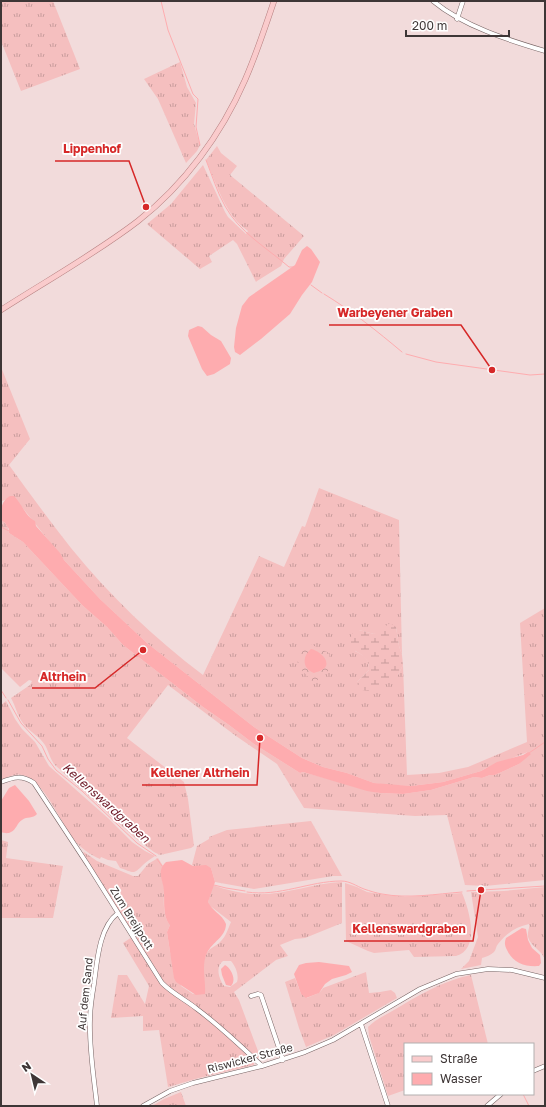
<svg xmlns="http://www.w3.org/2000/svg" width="546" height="1107" font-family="'Golos Text',sans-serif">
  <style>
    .grass { fill: url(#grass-tufts); fill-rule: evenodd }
    .forest { fill: url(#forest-crowns) }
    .wetland { fill: url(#wetland-marsh) }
    .water { fill: #feacaf }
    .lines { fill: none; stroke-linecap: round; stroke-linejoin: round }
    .stream { stroke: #feacaf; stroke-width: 1 }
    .minor-casing { stroke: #766363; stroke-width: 5 }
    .major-casing { stroke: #b68081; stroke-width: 6 }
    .minor { stroke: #fff; stroke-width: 4 }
    .major { stroke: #facbcc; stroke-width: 5 }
    .labels { text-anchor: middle; stroke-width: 3.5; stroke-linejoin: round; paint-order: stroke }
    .street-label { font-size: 11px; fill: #3e3636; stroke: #fff }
    .water-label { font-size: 12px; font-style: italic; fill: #6c1523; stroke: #fff }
    .leader { fill: none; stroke: #d62828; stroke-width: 1.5 }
    .callout-dot { fill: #d62828; stroke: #fff; stroke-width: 1.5 }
    .callout-label { font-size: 12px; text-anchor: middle; font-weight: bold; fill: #d62828; stroke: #fff; stroke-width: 3.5; stroke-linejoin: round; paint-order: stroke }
  </style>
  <defs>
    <pattern id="grass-tufts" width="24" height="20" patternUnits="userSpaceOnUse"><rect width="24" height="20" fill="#f5bfbf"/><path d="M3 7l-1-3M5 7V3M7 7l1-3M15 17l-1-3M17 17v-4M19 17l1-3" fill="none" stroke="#c89c9c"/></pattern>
    <pattern id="forest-crowns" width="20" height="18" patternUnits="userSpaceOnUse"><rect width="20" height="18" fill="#f5bfbf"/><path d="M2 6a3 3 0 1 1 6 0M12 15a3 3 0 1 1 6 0" fill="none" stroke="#c89c9c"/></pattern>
    <pattern id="wetland-marsh" width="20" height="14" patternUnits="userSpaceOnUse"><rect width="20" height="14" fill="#f5bfbf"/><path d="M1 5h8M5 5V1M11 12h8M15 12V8" fill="none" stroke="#c89c9c"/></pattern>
  </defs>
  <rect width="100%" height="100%" fill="#f2dbdb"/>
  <path class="grass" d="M1 1H53L80 69 21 91 1 41Z
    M180 62 187 87 196 103 194 124 200 145 197 151 186 163 158 99 144 79Z
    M217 146 221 153 237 166 230 175 304 236 284 259 281 266 257 281 256 282 237 244 233 240 209 256 212 262 200 269 147 224 171 204 203 165 225 212 228 217 246 234 248 231C225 215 217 185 206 160Z
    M1 367 30 439 9 465C29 493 50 521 71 548 110 596 154 638 203 675L259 556 284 567 302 526 305 527 319 488 399 520 402 655 399 646 396 627 374 634 359 630 355 651C365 656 369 658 369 670L357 682 398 675 403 665 407 775 439 773 468 767 527 742 520 623 545 608V880L485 886 465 885 447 815 415 816 304 808 277 764 236 736 168 685 127 738 184 782 188 799 194 846 191 848 160 855 154 852 134 837 55 765C50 759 49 752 45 745 40 737 32 733 25 726 18 718 16 707 11 698L30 685 32 681 29 680 20 687 1 668V520C6 523 9 527 9 533L23 542 82 605 107 627 123 645 203 707 229 725 254 744 300 773 303 772 380 793 403 794 431 790 474 777 482 778 490 775H495L519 764 528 752 486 768 481 771 443 782 411 786 388 785 374 783 347 773 323 767 302 758 254 727 147 643 100 599 64 560 14 497 2 501 1 505Z
    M6 701 15 719 22 729 35 742 49 766 109 819 132 842 145 851 155 856C151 859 147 861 144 864 133 875 135 873 120 868L116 861 108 860 101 857 100 859C90 855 80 847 73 839 61 823 43 779 23 775 16 773 8 777 2 779L1 705Z
    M311 821 342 876H333L254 889 215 882 211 868C204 866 197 868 192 865L197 846 209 839V837L227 830Z
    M1 840 8 842 6 858 63 866 53 918H1Z
    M84 852 97 861 133 876H138L148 864 158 858 163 866C159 874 163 880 164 888 164 901 162 915 170 925L167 932 170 952 181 986 193 994 205 990C203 979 201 964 207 953 210 947 217 946 221 941 226 936 228 929 231 922L209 905 208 902 213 885C226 890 240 893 253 894 283 896 313 883 342 882V923L305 938 295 939 280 945 288 956 276 960 234 992 239 1000 258 1051 259 1058H256L213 1019 177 993 167 986 162 979 83 853ZM223 961H231C236 967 239 975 237 982L230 987 224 986C219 979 215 967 223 961Z
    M345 883 357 887 367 892 386 895 405 897 462 893C469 909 481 949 456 956L414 957 409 950 374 953 368 951 346 941Z
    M545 887V960C542 950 531 947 528 937 527 932 530 928 529 924 515 927 506 934 498 944 496 946 496 950 494 952 491 955 486 957 482 958L481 965 461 969 469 961 478 937 471 892 504 891Z
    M132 937 155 975 187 1003 212 1022 252 1059 254 1062V1065L199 1078 168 1087 159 1030 143 1031V1016L111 1018 118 975H127L145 1004 149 986 123 943Z
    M366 972 369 993 380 992 391 990 395 993 397 998 334 1035 306 1047 299 1028 285 982 295 978 301 994 307 998C313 995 320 994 323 988Z
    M471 975 488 1044H405V1090L388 1096 369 1036 368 1027C375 1020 385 1015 394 1010 419 995 442 981 471 975Z
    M181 1092 186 1106H152L164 1099Z"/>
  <path class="forest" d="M310 644 329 653 330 669 314 683 297 665 300 652Z"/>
  <path class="wetland" d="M390 623 396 627 399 646 402 655 403 665 398 675 390 681 368 691 362 690 358 686 357 682 369 670C370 647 341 657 353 632L359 630 374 634Z"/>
  <path class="water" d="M307 246 311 249 320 262 312 282 302 295 290 314 261 339 240 355 235 352 234 347 236 328 242 306 249 297 295 265 302 250Z
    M198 326 202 327 211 335 221 341 231 358 230 364 214 374 207 376 202 369 188 336 189 330Z
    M10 496H14C22 504 26 517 35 521L36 526 60 553 64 560 100 599 147 643 254 727 302 758 323 767 347 773 374 783 411 786 443 782 481 771 497 762 523 755 528 752 531 754 519 764 495 775H490L482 778 474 777 431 790 403 794 380 793 367 791 303 772 300 773 254 744 229 725 203 707 123 645 107 627 82 605 23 542 9 533V529L5 523 1 520C1 510 0 502 10 496Z
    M311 649C317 650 329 658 326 666 324 670 317 672 314 673 302 669 302 656 311 649Z
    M15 785 29 801 37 814C33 819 27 816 22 820 17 823 16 830 11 832 8 834 4 833 1 832V801L9 788Z
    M182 860 193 866 206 865 211 868 215 882 208 902C212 911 222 914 226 924 226 937 212 942 207 953 201 966 206 980 205 994L196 995 176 982 174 978 167 932 170 925C161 914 166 898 163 885 162 880 160 876 161 870 162 866 164 864 166 862Z
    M522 928 526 929 528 940 532 948 540 955 541 963 539 966C525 967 513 963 507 950 505 946 504 943 506 938Z
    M319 962 349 966 352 972 346 975 332 979 325 984 319 993 306 998 301 994 294 974 299 965 306 963Z
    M225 965C231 968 237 980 231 986L226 985 222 975 221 969Z"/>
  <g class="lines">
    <path class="stream" d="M161 1 168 30 193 94 198 99 196 127 200 145
      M206 160C212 175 217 192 225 206 239 232 267 248 289 267H293
      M311 285 322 293
      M324 294C352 311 377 331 402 352
      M406 354 436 362 530 375 545 374
      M1 527 9 531
      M1 690 6 698
      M8 700 21 723 42 746 48 759 56 770 82 791 137 843 156 856
      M529 753 545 742
      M157 859 162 866
      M214 885 226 888 245 891
      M467 891 545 886
      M247 892C279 897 310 881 341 881 350 881 356 886 364 889 370 891 376 893 382 894 408 899 436 894 462 892
      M523 1094 529 1106"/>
    <defs>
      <path id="minor" d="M433 1C463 26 508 40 545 51
        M457 19 463 1
        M1 782C14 777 22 775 34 783L88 865 162 983C173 994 186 1000 197 1009 220 1026 241 1046 262 1066
        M251 996 258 994 261 995 283 1060
        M361 1024 388 1106
        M533 1071 545 1066
        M97 1106C94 1078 89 1049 90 1020 90 1008 92 996 94 984 97 962 99 927 118 913
        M143 1106 170 1091 193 1083 262 1066 305 1052 333 1040 420 989 456 974 488 969 512 970 545 978
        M487 1106 501 1094"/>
      <path id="major" d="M1 310C46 281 95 254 138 221 184 185 221 135 245 80 256 55 265 28 274 1"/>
    </defs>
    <use href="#minor" class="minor-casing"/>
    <use href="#major" class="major-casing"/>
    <use href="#minor" class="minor"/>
    <use href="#major" class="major"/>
  </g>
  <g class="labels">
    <g class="street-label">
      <text transform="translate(132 918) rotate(58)" y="4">Zum Breijpott</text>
      <text transform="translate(85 994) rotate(-84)" y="4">Auf dem Sand</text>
      <text transform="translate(250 1058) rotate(-15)" y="4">Riswicker Straße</text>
    </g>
    <g class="water-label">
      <text transform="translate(106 803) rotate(42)" y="4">Kellenswardgraben</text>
    </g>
  </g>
  <path class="leader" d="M146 207L129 161H55M492 370L461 325H329M143 650L95 688H32M260 738L257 785H142M481 890L473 941H344"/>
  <g class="callout-dot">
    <circle cx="146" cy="207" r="4"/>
    <circle cx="492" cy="370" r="4"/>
    <circle cx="143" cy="650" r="4"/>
    <circle cx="260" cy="738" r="4"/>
    <circle cx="481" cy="890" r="4"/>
  </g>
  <g class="callout-label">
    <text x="92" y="153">Lippenhof</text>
    <text x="395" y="317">Warbeyener Graben</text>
    <text x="63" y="681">Altrhein</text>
    <text x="200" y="777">Kellener Altrhein</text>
    <text x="409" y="933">Kellenswardgraben</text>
  </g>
  <rect width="546" height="1107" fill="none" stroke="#3e3636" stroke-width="4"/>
  <rect x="404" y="1043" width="130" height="52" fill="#ffffff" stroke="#b2afaf"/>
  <rect x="412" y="1056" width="20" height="6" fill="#facbcc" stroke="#b2afaf"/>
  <text x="440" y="1063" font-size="12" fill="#3e3636">Straße</text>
  <rect x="412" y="1073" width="20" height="12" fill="#feacaf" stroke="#b2afaf"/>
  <text x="440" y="1083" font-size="12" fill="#3e3636">Wasser</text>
  <g transform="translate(32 1075) rotate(325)" stroke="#ffffff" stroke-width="3" paint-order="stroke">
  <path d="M0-3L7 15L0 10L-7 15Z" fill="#3e3636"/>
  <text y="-6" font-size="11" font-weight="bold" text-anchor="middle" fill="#3e3636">N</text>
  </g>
  <path d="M406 30v6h103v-6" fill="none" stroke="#3e3636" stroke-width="2"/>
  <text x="412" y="30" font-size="12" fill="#3e3636" stroke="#ffffff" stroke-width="3" paint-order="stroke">200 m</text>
</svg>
